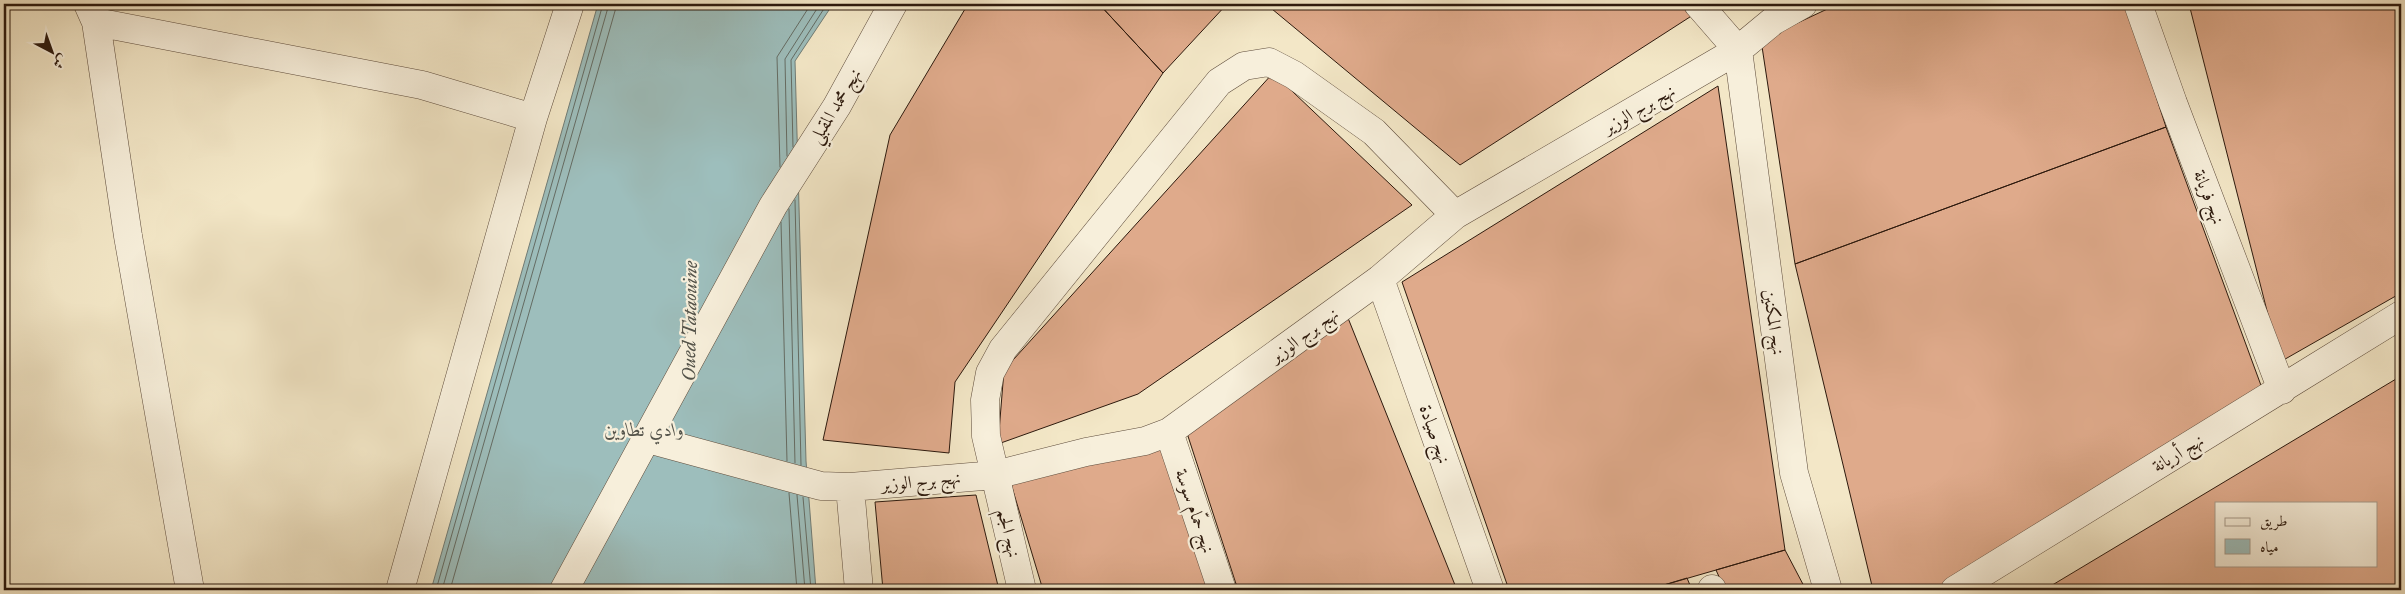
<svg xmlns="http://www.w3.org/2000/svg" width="2405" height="594" font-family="'IM FELL Great Primer',Amiri,serif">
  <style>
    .water { fill: #9dbebc; stroke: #707c76 }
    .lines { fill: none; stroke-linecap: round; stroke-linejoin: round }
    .shore { stroke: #646c64; stroke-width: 1 }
    .building { fill: #dfaa8b; stroke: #2c190d; fill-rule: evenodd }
    .street-casing { stroke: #5e4c3c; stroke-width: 29 }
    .street { stroke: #f7efdb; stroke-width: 28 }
    .labels { text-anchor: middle; stroke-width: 4.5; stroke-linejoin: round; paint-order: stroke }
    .street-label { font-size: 18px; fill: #2c190d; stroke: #f7efdb }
    .water-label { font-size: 19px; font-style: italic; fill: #54534a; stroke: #f7efdb }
  </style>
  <rect width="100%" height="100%" fill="#f3e7c7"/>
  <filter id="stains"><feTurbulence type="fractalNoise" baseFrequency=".004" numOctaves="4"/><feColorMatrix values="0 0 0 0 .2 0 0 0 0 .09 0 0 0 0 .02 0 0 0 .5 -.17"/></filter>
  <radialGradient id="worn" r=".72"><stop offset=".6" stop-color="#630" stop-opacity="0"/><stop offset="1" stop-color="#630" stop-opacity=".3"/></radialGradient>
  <path class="water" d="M598 4H833L795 61 806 461 816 590H431Z"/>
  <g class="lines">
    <path class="shore" d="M793 147 791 60 827 4
      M787 156 785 59 820 4
      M780 167 777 57 811 4
      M795 200 801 465
      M789 209 795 463
      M781 222 787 461
      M789 493 797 590
      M797 495 805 590
      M803 497 811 590
      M436 590 603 4
      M442 590 609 4
      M450 590 617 4"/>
  </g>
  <path class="building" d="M968 4H1099L1163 73 955 382 949 453 823 440 890 135Z
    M1099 4H1227L1163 73Z
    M1266 4H1682L1693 15 1460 165Z
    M1838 4H2126L2166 127 1795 264 1761 40Z
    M2189 4H2395L2401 18V293L2280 362Z
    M1273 73 1412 205 1138 394 998 444 1004 370Z
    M1718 86 1785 550 1647 590H1509L1402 282Z
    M2166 127 2266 399 1952 590H1873L1795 264Z
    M1348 318 1457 590H1238L1185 427Z
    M2401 376V590H2044ZM2216 503H2376V565H2216Z
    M1167 436 1215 590H1043L1011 484Z
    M976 495 999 590H883L875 502Z
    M1785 550 1806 590H1725L1716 570Z
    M1687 578 1692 590H1647Z"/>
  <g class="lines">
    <defs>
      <path id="street" d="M88 4 96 22 422 85 533 118
        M1698 4 1738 50
        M2138 4 2173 103 2282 390
        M96 22 128 236 190 590
        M1738 50 1794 473 1828 590
        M1380 279 1490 590
        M1169 432 1222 590
        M648 439 821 486 850 487 995 475 1086 452 1145 441 1169 432 1380 279 1455 215 1738 50 1773 21 1803 4
        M850 487 859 590
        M1712 589V590
        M400 590 533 118 570 4
        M564 590 773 206 837 106 893 4
        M1022 590 986 436 985 400 990 373 1003 349 1219 82 1244 66 1269 62 1294 75 1374 132 1455 215
        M1955 590 2401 315"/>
    </defs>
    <use href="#street" class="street-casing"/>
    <use href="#street" class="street"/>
  </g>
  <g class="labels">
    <g class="street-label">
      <text transform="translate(835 106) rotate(-59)" y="6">نهج محمد المقبلي</text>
      <text transform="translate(1639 109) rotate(-30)" y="6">نهج برج الوزير</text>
      <text transform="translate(2209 197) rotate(69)" y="6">نهج فريانة</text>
      <text transform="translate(1774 322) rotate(82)" y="6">نهج المكنين</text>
      <text transform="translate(1304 335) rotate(-36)" y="6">نهج برج الوزير</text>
      <text transform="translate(1435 434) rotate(71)" y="6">نهج صيادة</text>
      <text transform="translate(2178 453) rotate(-31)" y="6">نهج أريانة</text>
      <text transform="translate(921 481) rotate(-5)" y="6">نهج برج الوزير</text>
      <text transform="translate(1195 511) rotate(71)" y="6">نهج حمّام سوسة</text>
      <text transform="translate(1009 533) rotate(77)" y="6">نهج الجم</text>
    </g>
    <g class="water-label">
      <text transform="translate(689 321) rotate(-89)" y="7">Oued Tataouine</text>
      <text x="644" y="436">وادي تطاوين</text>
    </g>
  </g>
  <rect width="2405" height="594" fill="none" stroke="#f3e7c7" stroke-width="20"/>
  <rect x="5" y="5" width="2395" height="584" fill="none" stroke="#2c190d" stroke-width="2.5"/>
  <rect x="10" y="10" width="2385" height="574" fill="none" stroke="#2c190d"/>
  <rect x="2215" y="502" width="162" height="65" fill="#f7efdb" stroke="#a69989"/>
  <rect x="2225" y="518" width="25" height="8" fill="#f7efdb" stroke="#a69989"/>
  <text x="2260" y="526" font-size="15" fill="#2c190d">طريق</text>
  <rect x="2225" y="539" width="25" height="15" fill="#9dbebc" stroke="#a69989"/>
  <text x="2260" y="552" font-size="15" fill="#2c190d">مياه</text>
  <g transform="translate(52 52) rotate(139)" stroke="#f7efdb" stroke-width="4" paint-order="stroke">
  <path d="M0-4L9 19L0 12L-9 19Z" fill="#2c190d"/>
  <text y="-8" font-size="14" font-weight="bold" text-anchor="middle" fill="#2c190d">ش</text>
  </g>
  <rect width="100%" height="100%" filter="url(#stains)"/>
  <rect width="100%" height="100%" fill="url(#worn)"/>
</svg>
